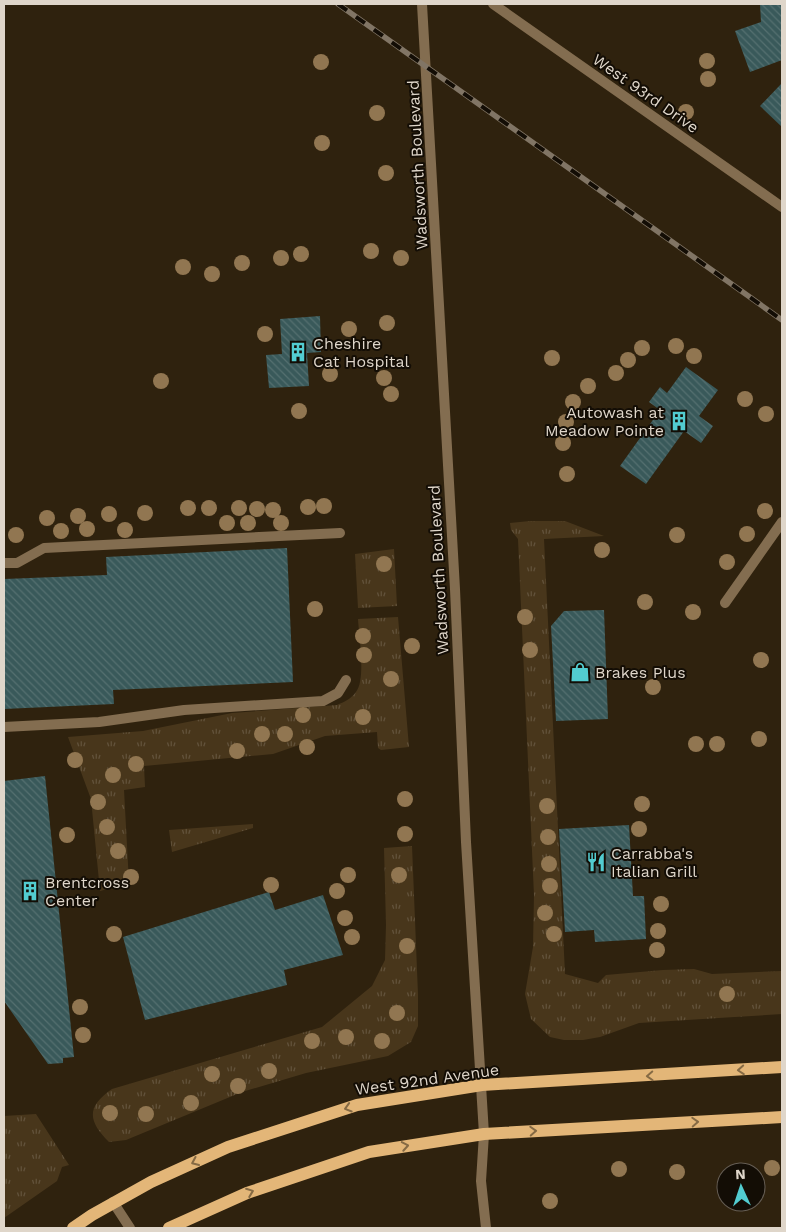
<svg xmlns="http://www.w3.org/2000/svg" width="786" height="1232" font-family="'Work Sans',sans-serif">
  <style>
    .grass { fill: url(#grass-tufts) }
    .building { fill: url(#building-back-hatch) }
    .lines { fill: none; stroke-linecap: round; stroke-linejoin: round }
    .service { stroke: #836d50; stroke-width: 10 }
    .tertiary { stroke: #836d50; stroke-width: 10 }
    .primary { stroke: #e3b678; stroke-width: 12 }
    .rail-casing { stroke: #817565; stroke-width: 5.5 }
    .rail { stroke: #130d05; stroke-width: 4; stroke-dasharray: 11; stroke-linecap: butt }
    .tree { fill: #917651 }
    .oneway { stroke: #856a44 }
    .labels { text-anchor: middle; stroke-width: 4; stroke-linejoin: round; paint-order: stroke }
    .street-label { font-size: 16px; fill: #dfd6ca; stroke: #130d05 }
    .poi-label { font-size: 16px; fill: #dfd6ca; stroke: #130d05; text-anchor: start }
  </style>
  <defs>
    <pattern id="grass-tufts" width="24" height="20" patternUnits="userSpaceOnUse" patternTransform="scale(1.25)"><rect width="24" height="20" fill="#48361b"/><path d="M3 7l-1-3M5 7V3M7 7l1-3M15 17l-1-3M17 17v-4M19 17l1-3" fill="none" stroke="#62523b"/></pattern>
    <pattern id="building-back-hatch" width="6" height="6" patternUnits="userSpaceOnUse" patternTransform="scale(1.25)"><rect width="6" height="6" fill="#39595a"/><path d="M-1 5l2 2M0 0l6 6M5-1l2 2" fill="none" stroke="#557070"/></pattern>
  </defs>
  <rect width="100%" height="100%" fill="#2f220e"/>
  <path class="grass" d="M530 521H565L604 536 544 539 565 974 598 983 606 975 663 970 694 969 712 974 782 971V1014L639 1023 600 1037 583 1040H564L550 1037 531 1019 525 994 533 947 534 895 518 539 511 530 510 523Z
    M394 549 397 606 358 608 355 554Z
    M398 617 409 747 381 750 378 748 377 732 325 736 273 754 144 766 145 787 124 790 129 883 100 891 91 799 68 737 143 731 232 713 337 705C344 702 351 699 356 692 366 680 359 636 358 619Z
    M253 824V828L172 852 169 830Z
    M412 846 418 995V1026L411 1042 388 1056 306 1073 242 1092 126 1140 109 1142C88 1121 86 1107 112 1089L322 1027 372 986 385 960 386 925 384 848Z
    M36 1114 69 1165 62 1167 57 1181 4 1218V1116Z"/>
  <path class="building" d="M760 4H782V60L750 72 735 31 761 22Z
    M782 83V127L760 106Z
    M320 316 321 352 307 353 309 386 269 388 266 355 282 354 280 319Z
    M686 367 718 390 699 416 713 426 701 443 684 431 646 484 620 466 660 410 649 402 660 387 667 393Z
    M287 548 293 682 113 690 114 704 4 709V579L107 575 106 557Z
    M604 610 608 719 556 721 551 626 564 611Z
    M45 776 74 1057 63 1058V1063L48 1064 4 1001V781Z
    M629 825 633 896H644L646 939 595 942 594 930 565 932 559 829Z
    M269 892 275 910 323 895 343 955 284 970 287 985 145 1020 123 937Z"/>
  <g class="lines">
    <path class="service" d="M493 4 782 207
      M4 563H17L44 548 340 533
      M725 603 782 522
      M4 727 99 722 184 710 323 701 338 693 346 680
      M484 1134 481 1181 486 1228
      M113 1202 130 1228"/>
    <path class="tertiary" d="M422 4 455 589 466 842 484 1134"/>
    <path class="primary" d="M73 1228 92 1215 151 1182 228 1147 357 1105 482 1085 782 1067
      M169 1228 247 1193 369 1152 484 1134 782 1117"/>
    <defs>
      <path id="rail" d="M338 4 782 320"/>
    </defs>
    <use href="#rail" class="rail-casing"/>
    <use href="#rail" class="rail"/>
  </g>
  <g class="tree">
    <circle cx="707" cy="61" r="8"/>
    <circle cx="321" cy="62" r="8"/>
    <circle cx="708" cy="79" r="8"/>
    <circle cx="686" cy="112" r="8"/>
    <circle cx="377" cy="113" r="8"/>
    <circle cx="322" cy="143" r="8"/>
    <circle cx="386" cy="173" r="8"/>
    <circle cx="371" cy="251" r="8"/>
    <circle cx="301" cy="254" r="8"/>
    <circle cx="281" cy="258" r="8"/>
    <circle cx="401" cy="258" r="8"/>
    <circle cx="242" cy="263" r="8"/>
    <circle cx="183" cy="267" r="8"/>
    <circle cx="212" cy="274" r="8"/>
    <circle cx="387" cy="323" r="8"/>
    <circle cx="349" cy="329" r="8"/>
    <circle cx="265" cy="334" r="8"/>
    <circle cx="676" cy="346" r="8"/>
    <circle cx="642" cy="348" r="8"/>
    <circle cx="694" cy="356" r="8"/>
    <circle cx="552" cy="358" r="8"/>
    <circle cx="628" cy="360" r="8"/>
    <circle cx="616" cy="373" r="8"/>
    <circle cx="330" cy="374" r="8"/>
    <circle cx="384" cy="378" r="8"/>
    <circle cx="161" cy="381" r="8"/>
    <circle cx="588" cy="386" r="8"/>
    <circle cx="391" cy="394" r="8"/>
    <circle cx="745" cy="399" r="8"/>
    <circle cx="573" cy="402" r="8"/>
    <circle cx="299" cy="411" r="8"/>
    <circle cx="766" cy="414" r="8"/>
    <circle cx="566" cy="422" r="8"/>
    <circle cx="563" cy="443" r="8"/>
    <circle cx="567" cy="474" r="8"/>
    <circle cx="324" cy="506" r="8"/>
    <circle cx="308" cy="507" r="8"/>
    <circle cx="188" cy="508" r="8"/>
    <circle cx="209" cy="508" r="8"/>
    <circle cx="239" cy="508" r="8"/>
    <circle cx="257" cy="509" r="8"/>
    <circle cx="273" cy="510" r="8"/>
    <circle cx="765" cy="511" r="8"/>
    <circle cx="145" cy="513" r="8"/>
    <circle cx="109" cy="514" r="8"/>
    <circle cx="78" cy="516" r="8"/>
    <circle cx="47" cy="518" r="8"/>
    <circle cx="227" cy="523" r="8"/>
    <circle cx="248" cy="523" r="8"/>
    <circle cx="281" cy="523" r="8"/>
    <circle cx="87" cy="529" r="8"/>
    <circle cx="125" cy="530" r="8"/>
    <circle cx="61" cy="531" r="8"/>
    <circle cx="747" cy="534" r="8"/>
    <circle cx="16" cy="535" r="8"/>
    <circle cx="677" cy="535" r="8"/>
    <circle cx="602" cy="550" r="8"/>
    <circle cx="727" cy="562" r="8"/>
    <circle cx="384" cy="564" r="8"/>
    <circle cx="645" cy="602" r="8"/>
    <circle cx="315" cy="609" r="8"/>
    <circle cx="693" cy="612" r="8"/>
    <circle cx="525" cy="617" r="8"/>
    <circle cx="363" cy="636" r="8"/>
    <circle cx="412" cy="646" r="8"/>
    <circle cx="530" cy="650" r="8"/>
    <circle cx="364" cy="655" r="8"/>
    <circle cx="761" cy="660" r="8"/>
    <circle cx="391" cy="679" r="8"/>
    <circle cx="653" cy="687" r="8"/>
    <circle cx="303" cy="715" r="8"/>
    <circle cx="363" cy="717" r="8"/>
    <circle cx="262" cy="734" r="8"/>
    <circle cx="285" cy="734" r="8"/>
    <circle cx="759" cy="739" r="8"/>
    <circle cx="696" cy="744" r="8"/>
    <circle cx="717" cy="744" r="8"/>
    <circle cx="307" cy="747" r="8"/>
    <circle cx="237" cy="751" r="8"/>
    <circle cx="75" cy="760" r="8"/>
    <circle cx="136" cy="764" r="8"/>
    <circle cx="113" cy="775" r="8"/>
    <circle cx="405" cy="799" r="8"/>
    <circle cx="98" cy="802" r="8"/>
    <circle cx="642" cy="804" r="8"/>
    <circle cx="547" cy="806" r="8"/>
    <circle cx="107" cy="827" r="8"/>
    <circle cx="639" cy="829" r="8"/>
    <circle cx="405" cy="834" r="8"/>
    <circle cx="67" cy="835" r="8"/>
    <circle cx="548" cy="837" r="8"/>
    <circle cx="118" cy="851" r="8"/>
    <circle cx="549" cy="864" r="8"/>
    <circle cx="348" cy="875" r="8"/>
    <circle cx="399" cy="875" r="8"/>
    <circle cx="131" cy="877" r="8"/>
    <circle cx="271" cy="885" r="8"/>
    <circle cx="550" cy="886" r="8"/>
    <circle cx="337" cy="891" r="8"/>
    <circle cx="661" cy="904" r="8"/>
    <circle cx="545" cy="913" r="8"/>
    <circle cx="345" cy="918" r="8"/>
    <circle cx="658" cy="931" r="8"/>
    <circle cx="114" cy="934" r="8"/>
    <circle cx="554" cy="934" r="8"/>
    <circle cx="352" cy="937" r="8"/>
    <circle cx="407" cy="946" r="8"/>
    <circle cx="657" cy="950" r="8"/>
    <circle cx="727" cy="994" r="8"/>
    <circle cx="80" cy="1007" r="8"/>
    <circle cx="397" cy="1013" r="8"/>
    <circle cx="83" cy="1035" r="8"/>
    <circle cx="346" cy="1037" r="8"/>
    <circle cx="312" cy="1041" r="8"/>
    <circle cx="382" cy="1041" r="8"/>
    <circle cx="269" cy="1071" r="8"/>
    <circle cx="212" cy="1074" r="8"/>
    <circle cx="238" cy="1086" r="8"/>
    <circle cx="191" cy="1103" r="8"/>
    <circle cx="110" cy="1113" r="8"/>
    <circle cx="146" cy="1114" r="8"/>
    <circle cx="772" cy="1168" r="8"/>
    <circle cx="619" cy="1169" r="8"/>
    <circle cx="677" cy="1172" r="8"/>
    <circle cx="550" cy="1201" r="8"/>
  </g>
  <defs><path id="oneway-chevron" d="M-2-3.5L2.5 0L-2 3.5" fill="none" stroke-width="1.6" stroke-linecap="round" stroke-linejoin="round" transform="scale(1.25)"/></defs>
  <g class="oneway">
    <use href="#oneway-chevron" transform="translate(741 1070) rotate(176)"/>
    <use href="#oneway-chevron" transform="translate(650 1076) rotate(177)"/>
    <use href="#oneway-chevron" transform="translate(348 1108) rotate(163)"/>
    <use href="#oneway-chevron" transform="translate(695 1122) rotate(-3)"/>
    <use href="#oneway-chevron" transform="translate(533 1131) rotate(-3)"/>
    <use href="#oneway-chevron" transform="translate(405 1146) rotate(-10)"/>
    <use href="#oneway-chevron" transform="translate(195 1162) rotate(156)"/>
    <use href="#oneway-chevron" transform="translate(250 1192) rotate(-21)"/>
  </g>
  <defs>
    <symbol id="building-bare" viewBox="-9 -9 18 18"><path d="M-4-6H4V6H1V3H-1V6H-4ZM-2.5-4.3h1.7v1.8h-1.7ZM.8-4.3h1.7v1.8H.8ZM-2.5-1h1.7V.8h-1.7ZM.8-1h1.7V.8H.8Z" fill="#52ccd0" stroke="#130d05" stroke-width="2.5" paint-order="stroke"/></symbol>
    <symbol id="shop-bare" viewBox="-9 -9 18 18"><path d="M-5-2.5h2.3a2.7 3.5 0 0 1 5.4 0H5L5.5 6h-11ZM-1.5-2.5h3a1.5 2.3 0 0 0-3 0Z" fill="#52ccd0" stroke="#130d05" stroke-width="2.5" paint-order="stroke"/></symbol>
    <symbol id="restaurant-bare" viewBox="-9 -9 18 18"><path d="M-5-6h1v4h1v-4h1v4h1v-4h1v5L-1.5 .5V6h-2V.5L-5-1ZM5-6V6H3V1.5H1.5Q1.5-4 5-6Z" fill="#52ccd0" stroke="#130d05" stroke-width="2.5" paint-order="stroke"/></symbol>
  </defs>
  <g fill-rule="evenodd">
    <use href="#building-bare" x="284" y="338" width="28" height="28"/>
    <use href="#building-bare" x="665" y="407" width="28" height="28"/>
    <use href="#shop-bare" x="566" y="658" width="28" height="28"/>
    <use href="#restaurant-bare" x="582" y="848" width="28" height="28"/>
    <use href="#building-bare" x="16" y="877" width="28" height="28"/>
  </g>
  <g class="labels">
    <g class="street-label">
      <text transform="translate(646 93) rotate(35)" y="6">West 93rd Drive</text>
      <text transform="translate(417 165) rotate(-93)" y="6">Wadsworth Boulevard</text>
      <text transform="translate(438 570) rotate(-93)" y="6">Wadsworth Boulevard</text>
      <text transform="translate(427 1079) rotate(-8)" y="6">West 92nd Avenue</text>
    </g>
    <g class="poi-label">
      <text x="313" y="349">Cheshire<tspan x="313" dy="18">Cat Hospital</tspan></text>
      <text x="664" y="418" text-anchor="end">Autowash at<tspan x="664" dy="18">Meadow Pointe</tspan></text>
      <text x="595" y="678">Brakes Plus</text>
      <text x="611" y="859">Carrabba's<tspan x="611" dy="18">Italian Grill</tspan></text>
      <text x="45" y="888">Brentcross<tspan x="45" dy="18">Center</tspan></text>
    </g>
  </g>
  <rect width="786" height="1232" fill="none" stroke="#dfd6ca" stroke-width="10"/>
  <g transform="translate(741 1187) rotate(357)"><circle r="24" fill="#130d05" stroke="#655d54"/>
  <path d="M0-4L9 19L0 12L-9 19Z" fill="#52ccd0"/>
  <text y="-8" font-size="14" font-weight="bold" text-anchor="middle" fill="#dfd6ca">N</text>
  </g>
</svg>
